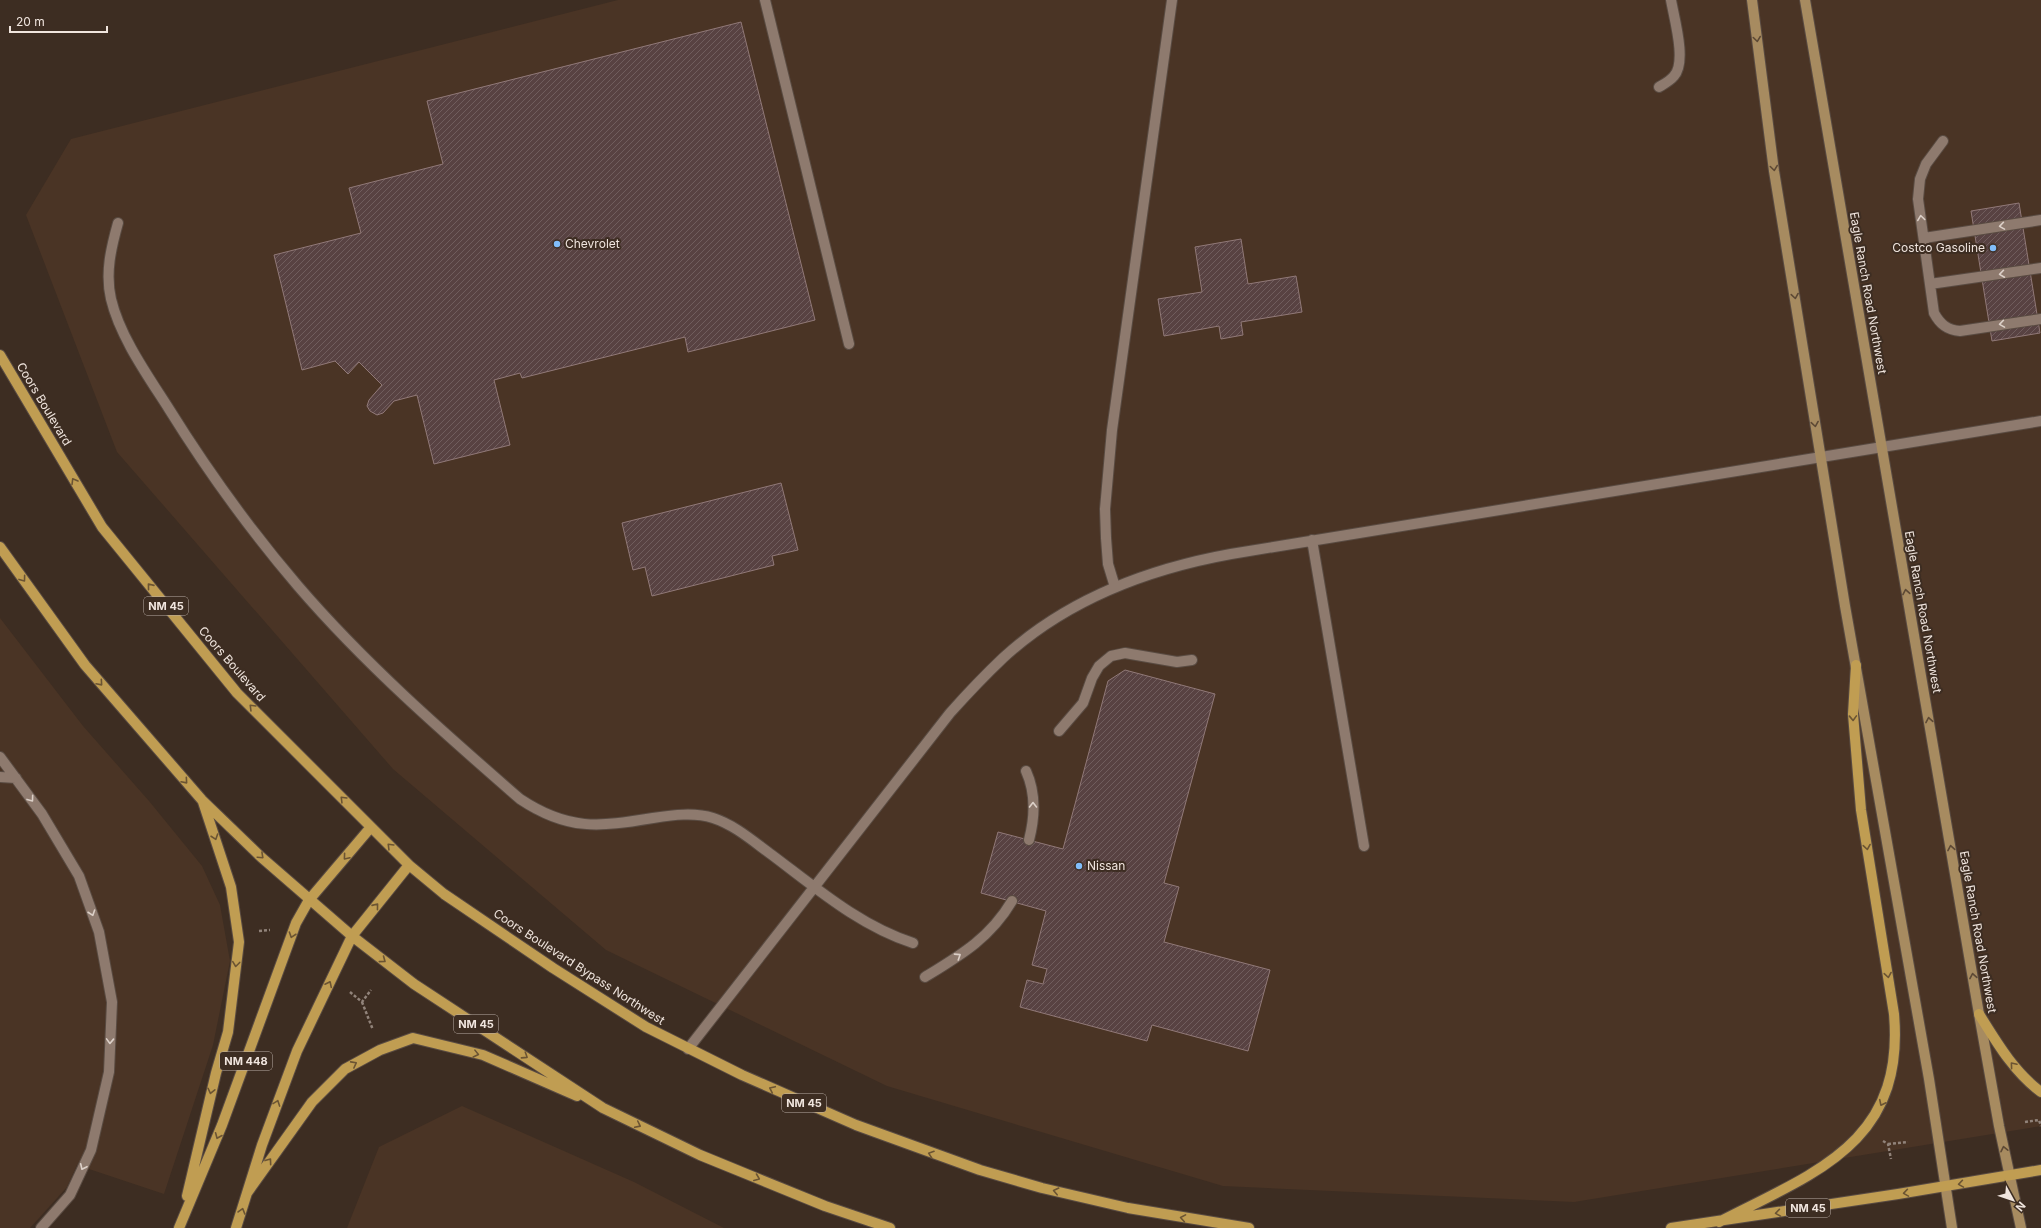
<svg xmlns="http://www.w3.org/2000/svg" width="2041" height="1228" font-family="Inter,sans-serif">
  <style>
    .built { fill: #4a3425 }
    .building { fill: url(#building-hatch); stroke: #917978 }
    .lines { fill: none; stroke-linecap: round; stroke-linejoin: round }
    .service-casing { stroke: #594b42; stroke-width: 12 }
    .secondary-casing { stroke: #594b42; stroke-width: 12 }
    .primary-casing { stroke: #594b42; stroke-width: 12 }
    .path { stroke: #91837a; stroke-width: 2.5; stroke-dasharray: 3 2; stroke-linecap: butt }
    .service { stroke: #8e7a6e; stroke-width: 10 }
    .secondary { stroke: #a78b60; stroke-width: 10 }
    .primary { stroke: #c09d52; stroke-width: 10 }
    .oneway { stroke: #5d4935 }
    .oneway2 { stroke: #dcd0c8 }
    .oneway3 { stroke: #6b5433 }
    .poi-dot { fill: #81bdfa; stroke: #3d2d22; stroke-width: 1.5 }
    .labels { text-anchor: middle; stroke-width: 4; stroke-linejoin: round; paint-order: stroke }
    .shield { fill: #3d2d22; stroke: #baaea6; stroke-width: 1 }
    .shield-label { font-size: 11px; font-weight: bold; fill: #f0e5de }
    .poi-label { font-size: 12px; fill: #f0e5de; stroke: #3d2d22; text-anchor: start }
    .street-label { font-size: 12px; fill: #f0e5de; stroke: #3d2d22 }
  </style>
  <defs>
    <pattern id="building-hatch" width="6" height="6" patternUnits="userSpaceOnUse"><rect width="6" height="6" fill="#584242"/><path d="M-1 1l2-2M0 6l6-6M5 7l2-2" fill="none" stroke="#705d5d"/></pattern>
  </defs>
  <rect width="100%" height="100%" fill="#3d2d22"/>
  <path class="built" d="M618 0H2041V1126L1574 1202 1223 1186 887 1086 606 950 393 769 117 452 26 215 71 139Z
    M0 618 83 726 149 801 202 866 220 905 230 961 213 1045 164 1194 77 1165 67 1187 30 1228H0Z
    M462 1106 634 1182 724 1228H347L379 1147Z"/>
  <path class="building" d="M741 22 815 320 688 352 685 337 522 378 520 373 494 380 510 445 434 464 417 395 394 401 383 413 377 415 370 411 367 406 369 400 382 385 359 362 348 374 335 361 302 370 274 255 361 233 349 188 443 164 427 101Z
    M2019 203 2040 333 1992 341 1971 211Z
    M1241 239 1248 284 1296 276 1302 312 1241 322 1243 335 1221 339 1219 326 1164 336 1158 299 1202 292 1195 247Z
    M781 483 798 550 772 556 774 565 652 596 645 567 633 570 622 523Z
    M1125 670 1215 694 1164 883 1179 887 1164 942 1270 970 1248 1051 1152 1025 1147 1041 1020 1007 1027 980 1043 984 1047 969 1032 965 1046 911 981 893 998 832 1063 849 1108 681Z"/>
  <g class="lines">
    <defs>
      <path id="service" d="M765 0 849 344
        M1659 87C1664 84 1670 81 1674 76 1687 62 1674 18 1671 0
        M1943 141 1926 164 1920 179 1918 199 1934 313C1940 324 1947 330 1960 331L2041 319
        M118 223C111 248 105 273 111 299 120 337 148 376 169 409 207 470 251 531 298 586 365 664 443 732 520 799 568 831 599 827 653 818 673 815 694 812 713 818 735 825 754 842 772 855 816 888 860 926 913 943
        M1924 238 2041 220
        M1930 284 2041 268
        M1312 540 1364 846
        M1115 587 1108 564 1106 538 1105 509 1112 430 1172 0
        M1059 731 1083 703 1092 678 1099 666 1111 656 1125 653 1177 662 1192 660
        M0 757 42 814 79 876 99 932 112 1002 109 1072 91 1150 70 1195 41 1228
        M1026 771C1036 793 1035 817 1029 840
        M0 777 16 778
        M925 977C961 955 990 938 1012 901
        M688 1049 950 713C967 694 984 676 1003 658 1066 600 1148 569 1231 554L2041 421"/>
      <path id="secondary" d="M1752 0 1774 171 1845 606 1929 1079 1952 1228
        M1805 0 1979 1014 1999 1126 2021 1228"/>
      <path id="primary" d="M0 355 102 527 237 693 409 865 444 894 553 968 646 1027 742 1075 856 1125 980 1170 1042 1188 1128 1208 1249 1228
        M0 547 85 665 202 800 261 857 352 936 414 984 603 1108 700 1155 825 1206 890 1228
        M1979 1014C1997 1043 2014 1072 2041 1092
        M247 1193 312 1102 345 1069 380 1050 413 1038 483 1055 577 1096
        M187 1196 216 1073 228 1032 239 942 231 887 203 802
        M1719 1222C1816 1172 1905 1143 1894 1014L1861 810 1853 714 1856 665
        M179 1228 222 1125 296 923 309 900 371 827
        M236 1228 262 1145 297 1051 352 936 409 865
        M1671 1228 1898 1194 2041 1170"/>
    </defs>
    <use href="#service" class="service-casing"/>
    <use href="#secondary" class="secondary-casing"/>
    <use href="#primary" class="primary-casing"/>
    <path class="path" d="M259 931 270 930
      M350 992 362 1002 371 990
      M362 1002 373 1030
      M2025 1122 2039 1120 2041 1126
      M1883 1141 1888 1144 1891 1159
      M1888 1144 1908 1142"/>
    <use href="#service" class="service"/>
    <use href="#secondary" class="secondary"/>
    <use href="#primary" class="primary"/>
  </g>
  <defs><path id="oneway-chevron" d="M-2-3.5L2.5 0L-2 3.5" fill="none" stroke-width="1.6" stroke-linecap="round" stroke-linejoin="round"/></defs>
  <g class="oneway">
    <use href="#oneway-chevron" transform="translate(1757 39) rotate(82)"/>
    <use href="#oneway-chevron" transform="translate(1774 168) rotate(82)"/>
    <use href="#oneway-chevron" transform="translate(1795 296) rotate(81)"/>
    <use href="#oneway-chevron" transform="translate(1815 424) rotate(81)"/>
    <use href="#oneway-chevron" transform="translate(1906 592) rotate(-100)"/>
    <use href="#oneway-chevron" transform="translate(1929 720) rotate(-100)"/>
    <use href="#oneway-chevron" transform="translate(1951 848) rotate(-100)"/>
    <use href="#oneway-chevron" transform="translate(1973 976) rotate(-100)"/>
    <use href="#oneway-chevron" transform="translate(2004 1149) rotate(-102)"/>
  </g>
  <g class="oneway2">
    <use href="#oneway-chevron" transform="translate(1921 218) rotate(-98)"/>
    <use href="#oneway-chevron" transform="translate(2002 226) rotate(171)"/>
    <use href="#oneway-chevron" transform="translate(2002 274) rotate(172)"/>
    <use href="#oneway-chevron" transform="translate(2002 324) rotate(171)"/>
    <use href="#oneway-chevron" transform="translate(31 799) rotate(54)"/>
    <use href="#oneway-chevron" transform="translate(1033 805) rotate(-90)"/>
    <use href="#oneway-chevron" transform="translate(92 913) rotate(71)"/>
    <use href="#oneway-chevron" transform="translate(958 956) rotate(-33)"/>
    <use href="#oneway-chevron" transform="translate(110 1041) rotate(92)"/>
    <use href="#oneway-chevron" transform="translate(83 1167) rotate(115)"/>
  </g>
  <g class="oneway3">
    <use href="#oneway-chevron" transform="translate(74 481) rotate(-121)"/>
    <use href="#oneway-chevron" transform="translate(23 579) rotate(54)"/>
    <use href="#oneway-chevron" transform="translate(150 586) rotate(-129)"/>
    <use href="#oneway-chevron" transform="translate(100 683) rotate(49)"/>
    <use href="#oneway-chevron" transform="translate(252 707) rotate(-135)"/>
    <use href="#oneway-chevron" transform="translate(1853 718) rotate(88)"/>
    <use href="#oneway-chevron" transform="translate(185 781) rotate(49)"/>
    <use href="#oneway-chevron" transform="translate(343 799) rotate(-135)"/>
    <use href="#oneway-chevron" transform="translate(215 837) rotate(71)"/>
    <use href="#oneway-chevron" transform="translate(390 846) rotate(-135)"/>
    <use href="#oneway-chevron" transform="translate(1867 847) rotate(81)"/>
    <use href="#oneway-chevron" transform="translate(261 856) rotate(43)"/>
    <use href="#oneway-chevron" transform="translate(346 857) rotate(130)"/>
    <use href="#oneway-chevron" transform="translate(376 906) rotate(-51)"/>
    <use href="#oneway-chevron" transform="translate(292 935) rotate(109)"/>
    <use href="#oneway-chevron" transform="translate(383 960) rotate(37)"/>
    <use href="#oneway-chevron" transform="translate(236 964) rotate(97)"/>
    <use href="#oneway-chevron" transform="translate(1888 975) rotate(81)"/>
    <use href="#oneway-chevron" transform="translate(329 984) rotate(-64)"/>
    <use href="#oneway-chevron" transform="translate(476 1054) rotate(14)"/>
    <use href="#oneway-chevron" transform="translate(525 1056) rotate(33)"/>
    <use href="#oneway-chevron" transform="translate(354 1064) rotate(-28)"/>
    <use href="#oneway-chevron" transform="translate(2013 1065) rotate(-130)"/>
    <use href="#oneway-chevron" transform="translate(772 1089) rotate(-155)"/>
    <use href="#oneway-chevron" transform="translate(211 1091) rotate(103)"/>
    <use href="#oneway-chevron" transform="translate(277 1103) rotate(-70)"/>
    <use href="#oneway-chevron" transform="translate(1882 1103) rotate(116)"/>
    <use href="#oneway-chevron" transform="translate(638 1125) rotate(26)"/>
    <use href="#oneway-chevron" transform="translate(218 1136) rotate(113)"/>
    <use href="#oneway-chevron" transform="translate(931 1154) rotate(-161)"/>
    <use href="#oneway-chevron" transform="translate(269 1161) rotate(-54)"/>
    <use href="#oneway-chevron" transform="translate(757 1178) rotate(22)"/>
    <use href="#oneway-chevron" transform="translate(1961 1184) rotate(171)"/>
    <use href="#oneway-chevron" transform="translate(1056 1191) rotate(-167)"/>
    <use href="#oneway-chevron" transform="translate(1906 1193) rotate(171)"/>
    <use href="#oneway-chevron" transform="translate(242 1211) rotate(-74)"/>
    <use href="#oneway-chevron" transform="translate(1778 1213) rotate(171)"/>
    <use href="#oneway-chevron" transform="translate(1183 1218) rotate(-170)"/>
  </g>
  <g class="poi-dot">
    <circle cx="557" cy="244" r="4"/>
    <circle cx="1993" cy="248" r="4"/>
    <circle cx="1079" cy="866" r="4"/>
  </g>
  <g class="labels">
    <g class="shield">
      <rect x="144" y="597" width="44" height="18" rx="3"/>
      <rect x="454" y="1015" width="44" height="18" rx="3"/>
      <rect x="220" y="1052" width="52" height="18" rx="3"/>
      <rect x="782" y="1094" width="44" height="18" rx="3"/>
      <rect x="1786" y="1199" width="44" height="18" rx="3"/>
    </g>
    <g class="shield-label">
      <text x="166" y="610">NM 45</text>
      <text x="476" y="1028">NM 45</text>
      <text x="246" y="1065">NM 448</text>
      <text x="804" y="1107">NM 45</text>
      <text x="1808" y="1212">NM 45</text>
    </g>
    <g class="poi-label">
      <text x="565" y="248">Chevrolet</text>
      <text x="1985" y="252" text-anchor="end">Costco Gasoline</text>
      <text x="1087" y="870">Nissan</text>
    </g>
    <g class="street-label">
      <text transform="translate(1868 293) rotate(80)" y="4">Eagle Ranch Road Northwest</text>
      <text transform="translate(44 404) rotate(59)" y="4">Coors Boulevard</text>
      <text transform="translate(1923 612) rotate(80)" y="4">Eagle Ranch Road Northwest</text>
      <text transform="translate(232 664) rotate(49)" y="4">Coors Boulevard</text>
      <text transform="translate(1978 932) rotate(80)" y="4">Eagle Ranch Road Northwest</text>
      <text transform="translate(579 967) rotate(33)" y="4">Coors Boulevard Bypass Northwest</text>
    </g>
  </g>
  <g transform="translate(2013 1200) rotate(130)" stroke="#3d2d22" stroke-width="3" paint-order="stroke">
  <path d="M0-3L7 15L0 10L-7 15Z" fill="#f0e5de"/>
  <text y="-6" font-size="11" font-weight="bold" text-anchor="middle" fill="#f0e5de">N</text>
  </g>
  <path d="M10 26v6h97v-6" fill="none" stroke="#f0e5de" stroke-width="2"/>
  <text x="16" y="26" font-size="12" fill="#f0e5de" stroke="#3d2d22" stroke-width="3" paint-order="stroke">20 m</text>
</svg>
